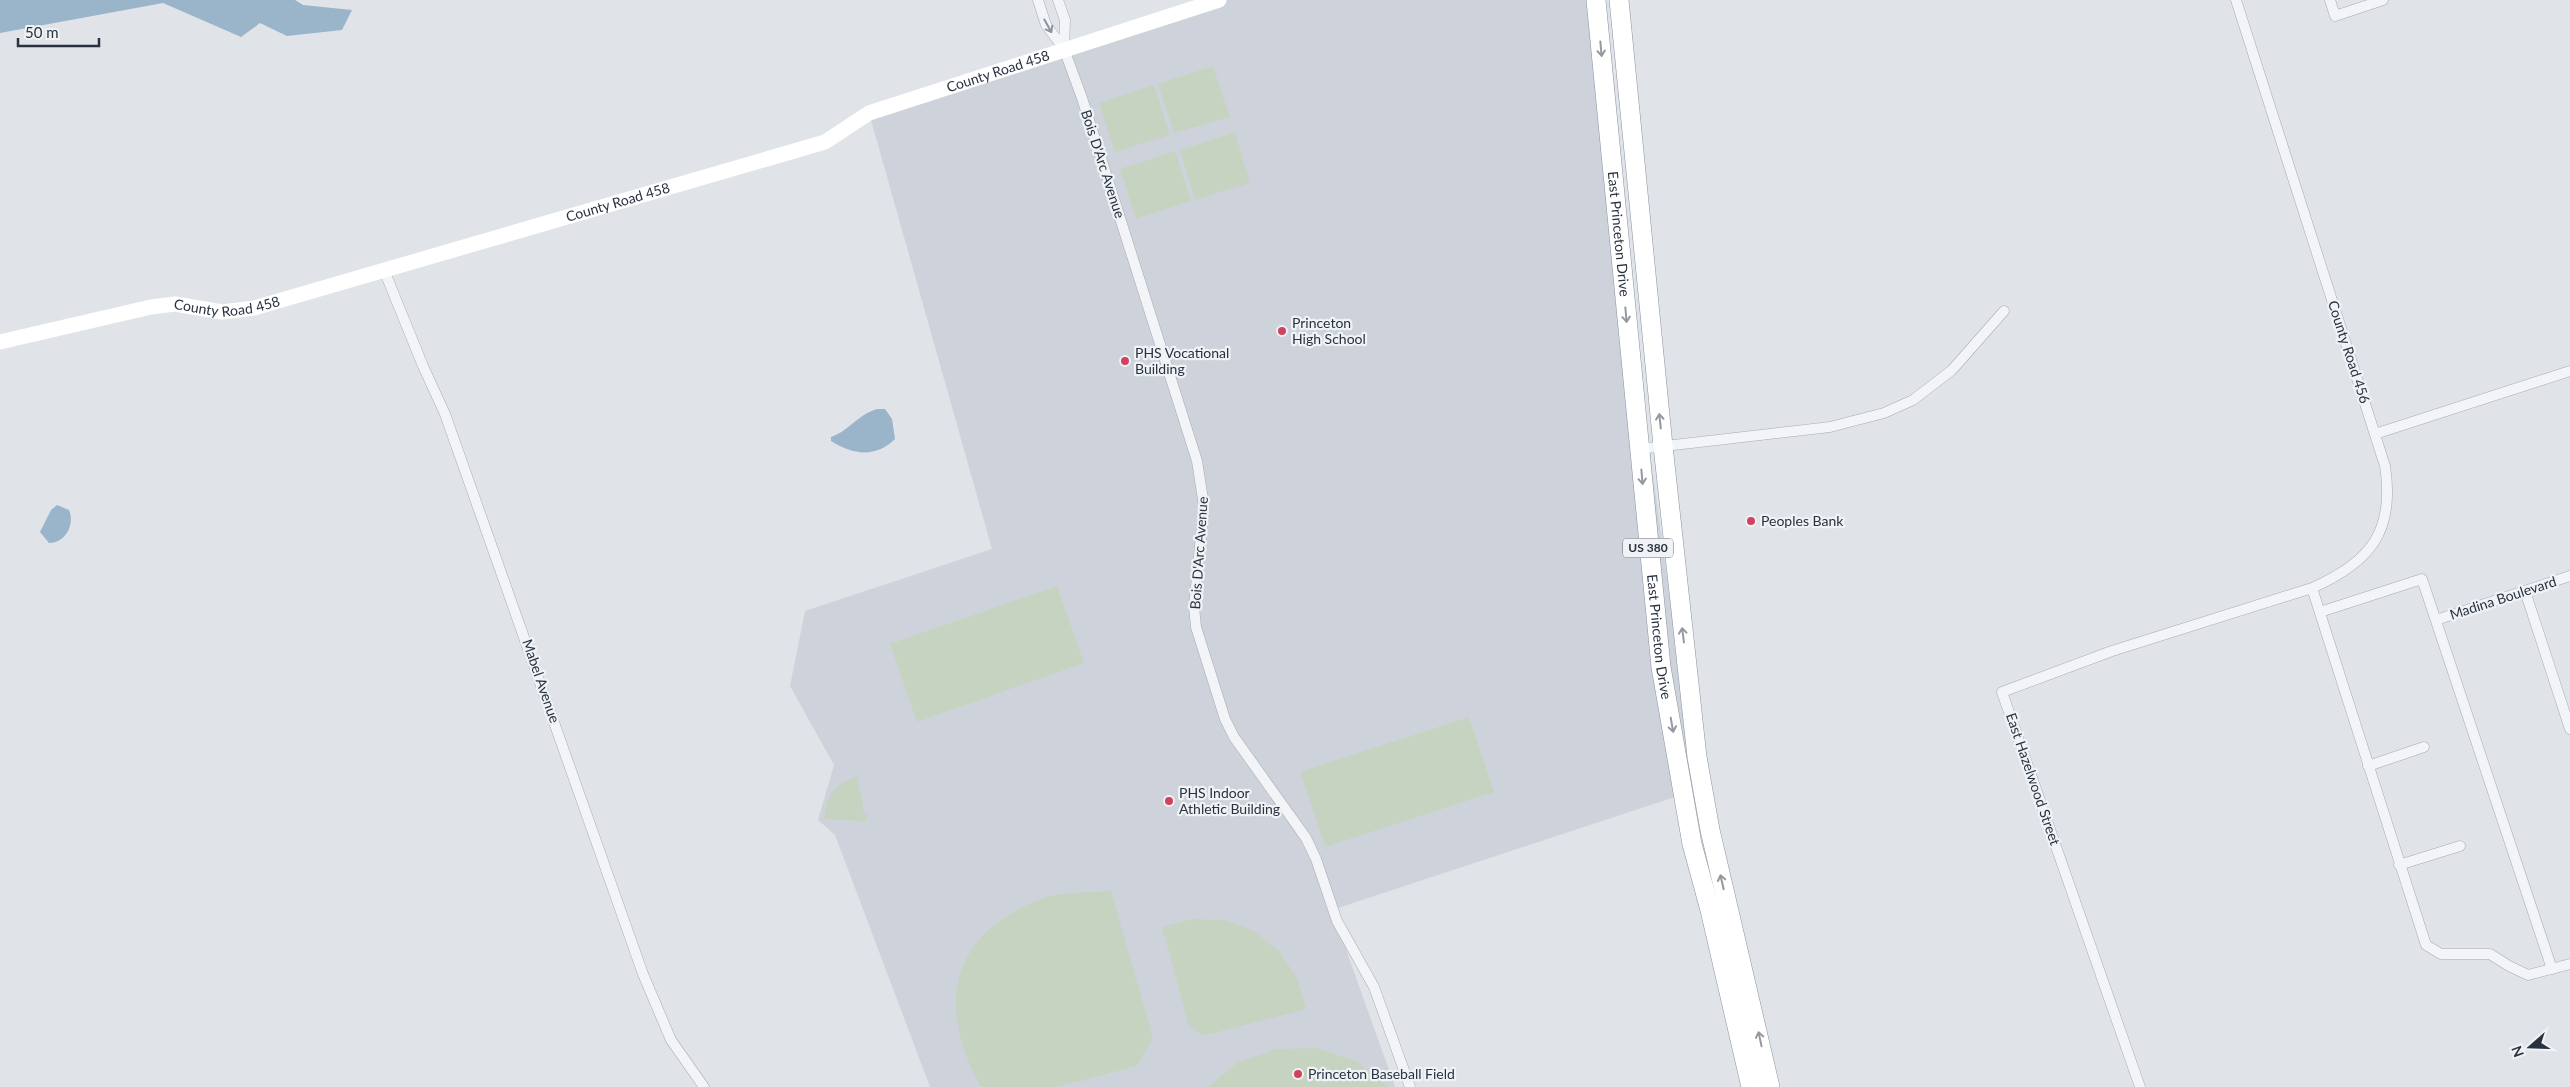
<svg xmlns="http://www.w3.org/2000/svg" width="2570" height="1087" font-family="Lato,sans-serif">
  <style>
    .built { fill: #ced3db }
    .green { fill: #c6d3c1 }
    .water { fill: #9ab4c9 }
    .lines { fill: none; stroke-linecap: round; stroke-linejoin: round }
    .street-casing { stroke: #a5abb3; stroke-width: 11 }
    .highway-casing { stroke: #8792a0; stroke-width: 20 }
    .street { stroke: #f2f4f7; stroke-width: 10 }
    .secondary { stroke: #fff; stroke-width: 15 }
    .highway { stroke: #fff; stroke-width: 19 }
    .oneway { stroke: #8d939c }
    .oneway2 { stroke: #9498a0 }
    .poi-dot { fill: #cf4360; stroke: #eff3f6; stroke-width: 2 }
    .labels { text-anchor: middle; stroke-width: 4.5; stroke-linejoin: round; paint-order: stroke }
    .shield { fill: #eff3f6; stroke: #646c77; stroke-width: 1 }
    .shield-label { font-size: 12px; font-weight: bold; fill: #283240 }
    .street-label { font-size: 14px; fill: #283240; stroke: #eff3f6 }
    .poi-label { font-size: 14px; fill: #283240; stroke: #eff3f6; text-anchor: start }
  </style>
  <rect width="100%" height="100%" fill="#e0e4e9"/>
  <path class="built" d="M1206 0H1588L1696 790 1332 910 1395 1087H930L835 835 818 820 834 765 790 686 805 611 992 549 869 113Z"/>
  <path class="green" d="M1213 66 1230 117 1174 133 1158 84Z
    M1154 85 1170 135 1115 152 1099 103Z
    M1235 132 1250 183 1195 200 1180 150Z
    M1175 151 1191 201 1136 219 1120 169Z
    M1057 586 1084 663 917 722 890 644Z
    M1469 717 1494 792 1325 847 1300 772Z
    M857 776 864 812 868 816 865 821 824 819C828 794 832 785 857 776Z
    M1111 891 1153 1038 1137 1066 1057 1087H981C947 1027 941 958 1006 917 1021 907 1037 899 1054 895 1073 892 1092 892 1111 891Z
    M1192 919 1224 920 1254 931 1279 951 1297 978 1306 1009 1203 1036 1189 1026 1162 927Z
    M1317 1048 1356 1061 1389 1087H1208L1238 1062 1277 1049Z"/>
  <path class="water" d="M0 0H295L303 5 352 10 342 30 287 36 260 23 241 37 163 3 0 33Z
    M877 409H885L892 419 895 439C876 458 853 455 831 441V437C849 431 857 415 877 409Z
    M57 505 69 510C75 524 66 543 49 543L40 532 51 510Z"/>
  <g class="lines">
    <defs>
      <path id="street" d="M1038 0 1046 25 1064 49 1082 98 1197 461 1204 506 1194 607 1196 627 1225 719 1234 737 1306 838 1316 859 1337 921 1374 987 1410 1087
        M1058 0 1065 20 1064 49
        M2330 0 2335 16 2383 0
        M384 270 423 366 445 414 643 974 671 1040 704 1087
        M2375 434 2570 371
        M1639 449 1830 427 1884 413 1913 400 1952 370 2004 311
        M2312 588 2426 945 2441 954H2490L2509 966 2528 975 2570 964
        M2525 591 2570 729
        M2320 612 2422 579 2552 969
        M2436 620 2570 576
        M2368 766 2424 747
        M2399 865 2460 846
        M2140 1087 2002 692 2112 651 2312 588C2371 562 2395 531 2385 466L2236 0"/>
      <g id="highway">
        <path id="s2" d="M1596 0 1661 667 1692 844 1710 910 1751 1087"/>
        <path d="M1619 0 1663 446 1697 757 1710 830 1770 1087"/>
      </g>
    </defs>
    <use href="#street" class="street-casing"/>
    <use href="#highway" class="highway-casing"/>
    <use href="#street" class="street"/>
    <path class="secondary" id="s1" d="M0 342 151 307 175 304 222 312 254 308 825 142 869 113 1219 0"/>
    <use href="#highway" class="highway"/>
  </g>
  <defs><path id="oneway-shaft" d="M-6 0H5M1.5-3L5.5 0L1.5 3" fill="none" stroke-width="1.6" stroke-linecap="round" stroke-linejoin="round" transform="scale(1.25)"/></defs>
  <use class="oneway" href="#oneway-shaft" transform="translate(1048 26) rotate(61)"/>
  <g class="oneway2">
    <use href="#oneway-shaft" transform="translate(1601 49) rotate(85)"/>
    <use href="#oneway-shaft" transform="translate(1626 315) rotate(85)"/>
    <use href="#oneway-shaft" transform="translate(1660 421) rotate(-96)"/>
    <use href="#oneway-shaft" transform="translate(1642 477) rotate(85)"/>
    <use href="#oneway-shaft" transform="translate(1683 635) rotate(-97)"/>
    <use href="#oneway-shaft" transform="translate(1672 725) rotate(80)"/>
    <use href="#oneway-shaft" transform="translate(1722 882) rotate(-103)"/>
    <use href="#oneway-shaft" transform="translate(1760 1039) rotate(-102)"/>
  </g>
  <g class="poi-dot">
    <circle cx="1282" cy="331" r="5"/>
    <circle cx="1125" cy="361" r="5"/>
    <circle cx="1751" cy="521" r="5"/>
    <circle cx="1169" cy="801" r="5"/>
    <circle cx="1298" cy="1074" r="5"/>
  </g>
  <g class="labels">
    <rect class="shield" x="1623" y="538.5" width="50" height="19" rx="4"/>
    <g class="shield-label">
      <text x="1648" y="552">US 380</text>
    </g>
    <g class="street-label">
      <text dy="5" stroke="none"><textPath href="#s1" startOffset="1042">County Road 458</textPath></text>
      <text transform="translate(1103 164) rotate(72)" y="5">Bois D'Arc Avenue</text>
      <text dy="5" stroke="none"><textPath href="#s1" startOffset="638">County Road 458</textPath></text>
      <text dy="5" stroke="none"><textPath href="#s2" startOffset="235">East Princeton Drive</textPath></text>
      <text dy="5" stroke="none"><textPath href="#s1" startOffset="232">County Road 458</textPath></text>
      <text transform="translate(2349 352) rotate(72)" y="5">County Road 456</text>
      <text transform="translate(1199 553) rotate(-86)" y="5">Bois D'Arc Avenue</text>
      <text transform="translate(2503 598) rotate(-18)" y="5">Madina Boulevard</text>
      <text dy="5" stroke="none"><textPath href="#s2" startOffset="640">East Princeton Drive</textPath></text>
      <text transform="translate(541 681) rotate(71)" y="5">Mabel Avenue</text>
      <text transform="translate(2033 779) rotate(71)" y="5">East Hazelwood Street</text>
    </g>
    <g class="poi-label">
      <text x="1292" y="328">Princeton<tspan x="1292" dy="16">High School</tspan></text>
      <text x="1135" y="358">PHS Vocational<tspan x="1135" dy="16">Building</tspan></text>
      <text x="1761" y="526">Peoples Bank</text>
      <text x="1179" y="798">PHS Indoor<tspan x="1179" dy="16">Athletic Building</tspan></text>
      <text x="1308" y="1079">Princeton Baseball Field</text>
    </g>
  </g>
  <g transform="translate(2530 1047) rotate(250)" stroke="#eff3f6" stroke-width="4" paint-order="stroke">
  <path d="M0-4L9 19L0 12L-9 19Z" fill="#283240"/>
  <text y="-8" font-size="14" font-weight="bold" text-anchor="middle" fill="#283240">N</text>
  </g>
  <path d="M18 38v8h81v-8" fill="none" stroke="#283240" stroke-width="2.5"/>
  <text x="25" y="38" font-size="15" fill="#283240" stroke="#eff3f6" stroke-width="4" paint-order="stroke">50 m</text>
</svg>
